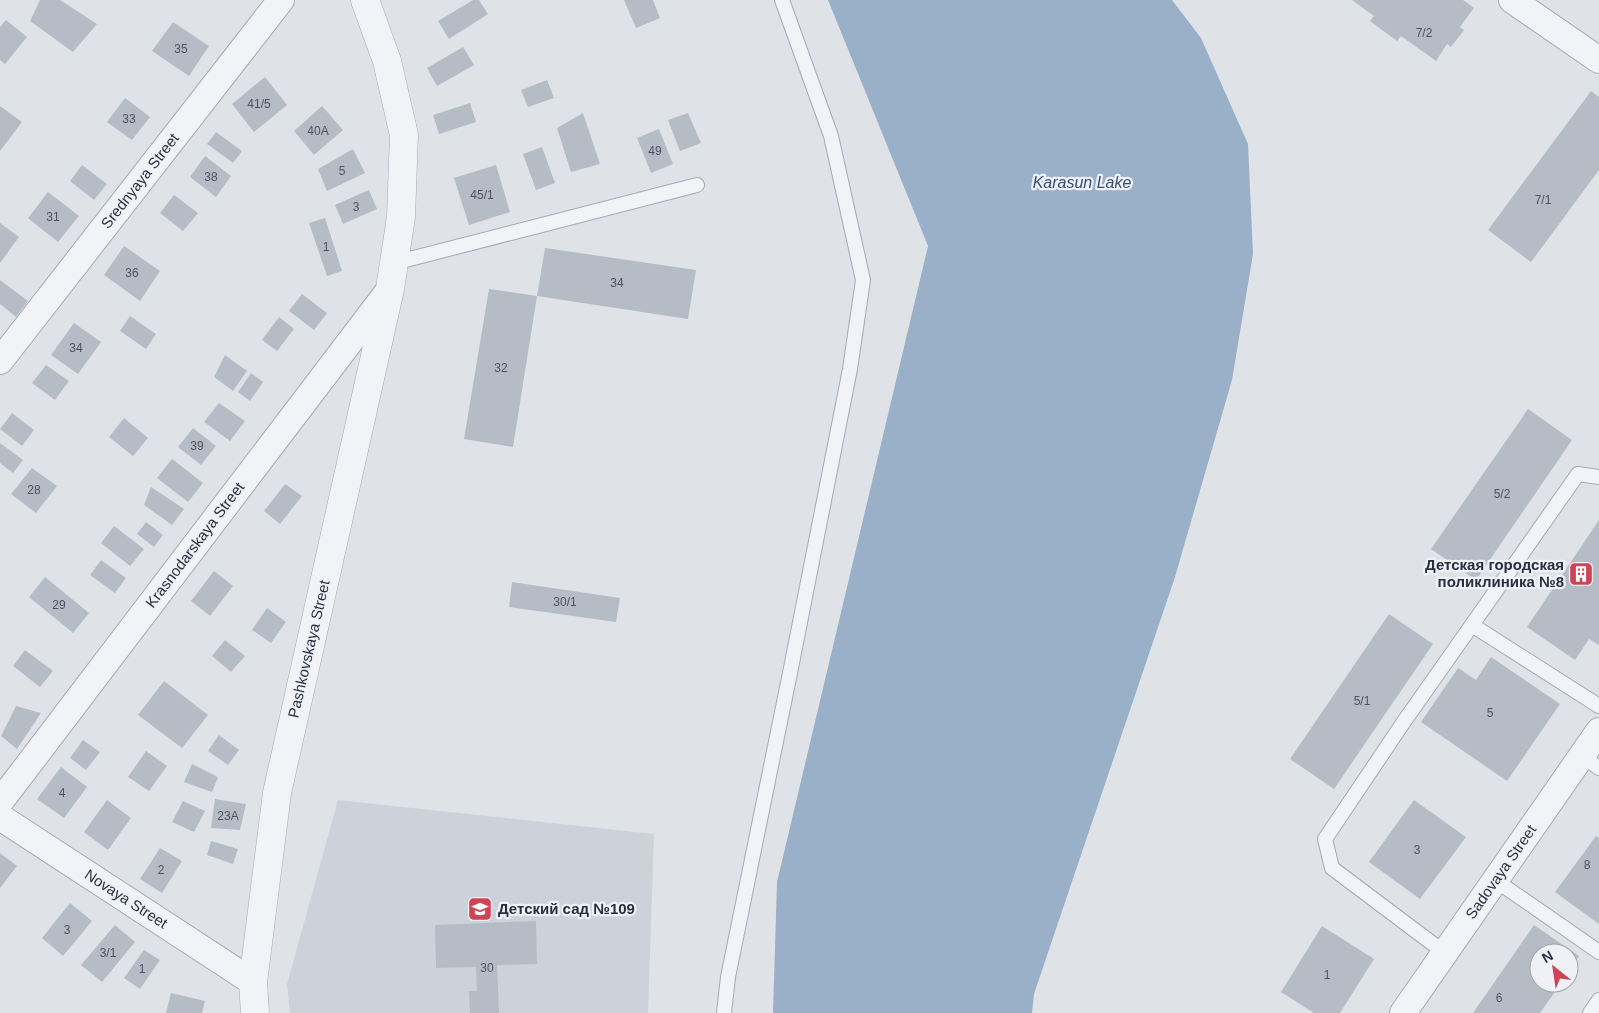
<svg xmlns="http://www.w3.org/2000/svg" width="1599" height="1013" font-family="Helvetica,sans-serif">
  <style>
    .built { fill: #cdd2da }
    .water { fill: #9ab0c8 }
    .building { fill: #b6bcc5 }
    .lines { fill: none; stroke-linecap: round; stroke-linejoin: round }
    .service-casing { stroke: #a4aab2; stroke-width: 16 }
    .minor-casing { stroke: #a4aab2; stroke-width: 28 }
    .tertiary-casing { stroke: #a4aab2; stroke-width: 29 }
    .service { stroke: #f2f3f7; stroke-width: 14 }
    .minor { stroke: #f2f3f7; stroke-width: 26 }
    .tertiary { stroke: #f2f3f7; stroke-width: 28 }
    .labels { text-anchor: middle; stroke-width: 4.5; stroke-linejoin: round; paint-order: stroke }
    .number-label { font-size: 12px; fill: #4c5360 }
    .street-label { font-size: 15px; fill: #28303f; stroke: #eff1f6 }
    .poi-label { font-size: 15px; font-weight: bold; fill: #28303f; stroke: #eff1f6; text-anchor: end }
    .water-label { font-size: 16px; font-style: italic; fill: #324e73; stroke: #eff1f6 }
  </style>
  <rect width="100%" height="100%" fill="#dfe3e8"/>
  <path class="built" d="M338 800 654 834 648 1013H290L287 984Z"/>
  <path class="water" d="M828 0H1172L1201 38 1248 144 1253 254 1232 380 1175 577 1034 994 1032 1013H773L777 882 928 246Z"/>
  <path class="building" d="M40 0H60L97 24 73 52 30 21Z
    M473 0H479L488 14 449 39 438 21Z
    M624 0H653L660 18 636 28Z
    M1352 0H1463L1474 8 1460 27 1464 30 1451 47 1447 44 1436 61 1401 36 1397 41 1370 21 1374 16Z
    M6 20 27 37 5 64 0 60V27Z
    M173 22 209 46 189 76 152 51Z
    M463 47 474 65 437 86 427 68Z
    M265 77 287 105 254 132 232 104Z
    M547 80 554 98 528 107 521 90Z
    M1591 91 1599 97V170L1531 262 1488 230Z
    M125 98 150 117 132 140 107 122Z
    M470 103 476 122 439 134 433 115Z
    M0 106 22 122 0 151Z
    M322 106 343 130 314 155 294 131Z
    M583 113 600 164 571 172 557 128Z
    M688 113 701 143 680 151 668 120Z
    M659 129 673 164 651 173 637 138Z
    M216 132 242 151 233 163 207 144Z
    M542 147 555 183 536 190 523 154Z
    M353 149 365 173 327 191 318 169Z
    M205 156 231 176 216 197 190 177Z
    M82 165 107 184 94 200 70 181Z
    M496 165 510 212 469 225 454 178Z
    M369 190 377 209 343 224 335 205Z
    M48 192 79 216 58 242 28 218Z
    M174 195 198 213 183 231 160 213Z
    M325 218 342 271 327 276 309 223Z
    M0 223 19 237 0 263Z
    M124 246 160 271 140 301 104 275Z
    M545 248 696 270 688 319 537 296Z
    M0 280 28 301 16 317 0 304Z
    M489 289 537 296 513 447 464 439Z
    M302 294 327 313 314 330 289 311Z
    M130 316 156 334 146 349 120 331Z
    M279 317 294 329 277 351 262 340Z
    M74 323 101 342 78 374 51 355Z
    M225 355 247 371 233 391 214 377Z
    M46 365 69 381 55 400 32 383Z
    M251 373 263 382 250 401 238 392Z
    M219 403 245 421 230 441 204 422Z
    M1528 409 1572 440 1476 580 1431 549Z
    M12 413 34 430 22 446 0 429Z
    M124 418 148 438 133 456 109 437Z
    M193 428 216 446 201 465 178 447Z
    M0 443 23 460 13 473 0 463Z
    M172 459 203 483 188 502 157 478Z
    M32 468 57 486 36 513 11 494Z
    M285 484 302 496 280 524 264 511Z
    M151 487 184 509 172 525 144 505Z
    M1599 520V645L1589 639 1575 660 1527 627Z
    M146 522 163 535 154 547 137 534Z
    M114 526 144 549 130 566 101 543Z
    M101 560 126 578 115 593 90 575Z
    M214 571 233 586 210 616 191 601Z
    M45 577 89 613 73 633 29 597Z
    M512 582 620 598 616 622 509 607Z
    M267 608 286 622 271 643 252 630Z
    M1389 614 1433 644 1334 789 1290 759Z
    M225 640 245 656 231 672 212 656Z
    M25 650 53 671 40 687 13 666Z
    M1491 657 1560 704 1507 781 1421 722 1458 668 1476 680Z
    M164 681 208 715 182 748 138 715Z
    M16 706 41 713 17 749 1 736Z
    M219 735 239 750 228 765 208 751Z
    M83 740 100 752 86 770 70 758Z
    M146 751 167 766 149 791 128 777Z
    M192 764 218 777 212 792 184 782Z
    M61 767 87 787 64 818 37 799Z
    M215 799 246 804 240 830 211 828Z
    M107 800 131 818 108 850 84 832Z
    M1414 800 1466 837 1420 899 1369 862Z
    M183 801 205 811 194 832 172 822Z
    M1596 836 1599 838V924L1555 892Z
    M211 841 238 849 233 864 207 855Z
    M160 848 182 861 162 893 140 879Z
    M0 853 17 866 0 888Z
    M70 903 92 921 63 956 42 938Z
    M536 921 537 964 497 965 499 1013H470L469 991H477L476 967 436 968 435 925Z
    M115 925 135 942 102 982 81 965Z
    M1534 925 1579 956 1569 971V953H1539V983H1561L1540 1013H1473Z
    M1322 926 1374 959 1340 1013H1314L1281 992Z
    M144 950 160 960 140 989 124 978Z
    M171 993 205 1001 202 1013H166Z"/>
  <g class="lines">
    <defs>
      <path id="service" d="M394 263 697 185
        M1472 625 1599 706
        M1582 756 1599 768
        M1495 880 1599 952
        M1445 953 1332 868 1325 839 1403 723 1578 474 1599 477
        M724 1013 728 977 790 673 850 369 863 280 831 136 782 0
        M1590 1013 1599 1000"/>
      <path id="minor" d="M1512 0 1599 60
        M0 361 281 0
        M0 802 390 289
        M0 817 253 982
        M1403 1013 1599 731"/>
      <path id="tertiary" d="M255 1013 253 982 277 793 390 289 401 217 404 135 387 61 365 0"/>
    </defs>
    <use href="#service" class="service-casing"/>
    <use href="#minor" class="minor-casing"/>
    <use href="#tertiary" class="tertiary-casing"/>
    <use href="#service" class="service"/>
    <use href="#minor" class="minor"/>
    <use href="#tertiary" class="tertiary"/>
  </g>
  <defs>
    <symbol id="building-square" viewBox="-11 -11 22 22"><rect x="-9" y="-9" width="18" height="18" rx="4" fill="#ce4456" stroke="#eff1f6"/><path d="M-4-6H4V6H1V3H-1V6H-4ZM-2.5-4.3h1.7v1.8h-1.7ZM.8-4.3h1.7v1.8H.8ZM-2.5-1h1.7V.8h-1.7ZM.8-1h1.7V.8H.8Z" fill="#fff"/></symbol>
    <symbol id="school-square" viewBox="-11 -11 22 22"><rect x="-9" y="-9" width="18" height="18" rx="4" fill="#ce4456" stroke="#eff1f6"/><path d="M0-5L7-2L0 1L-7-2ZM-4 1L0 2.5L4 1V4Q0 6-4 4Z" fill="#fff"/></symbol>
  </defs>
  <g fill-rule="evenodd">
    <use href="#building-square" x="1567" y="560" width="28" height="28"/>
    <use href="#school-square" x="466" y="895" width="28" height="28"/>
  </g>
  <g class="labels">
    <g class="number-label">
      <text x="1424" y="37">7/2</text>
      <text x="181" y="53">35</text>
      <text x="259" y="108">41/5</text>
      <text x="129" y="123">33</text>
      <text x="318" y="135">40А</text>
      <text x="655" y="155">49</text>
      <text x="342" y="175">5</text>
      <text x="211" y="181">38</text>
      <text x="482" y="199">45/1</text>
      <text x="1543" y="204">7/1</text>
      <text x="356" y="211">3</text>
      <text x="53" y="221">31</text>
      <text x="326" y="251">1</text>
      <text x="132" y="277">36</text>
      <text x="617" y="287">34</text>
      <text x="76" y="352">34</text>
      <text x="501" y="372">32</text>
      <text x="197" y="450">39</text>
      <text x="34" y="494">28</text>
      <text x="1502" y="498">5/2</text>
      <text x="565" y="606">30/1</text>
      <text x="59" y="609">29</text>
      <text x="1362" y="705">5/1</text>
      <text x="1490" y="717">5</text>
      <text x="62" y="797">4</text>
      <text x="228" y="820">23А</text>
      <text x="1417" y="854">3</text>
      <text x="1587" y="869">8</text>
      <text x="161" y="874">2</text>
      <text x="67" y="934">3</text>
      <text x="108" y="957">3/1</text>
      <text x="487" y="972">30</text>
      <text x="142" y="973">1</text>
      <text x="1327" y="979">1</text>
      <text x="1499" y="1002">6</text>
    </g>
    <g class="street-label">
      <text transform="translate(140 181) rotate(-52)" y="5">Srednyaya Street</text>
      <text transform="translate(195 545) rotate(-53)" y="5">Krasnodarskaya Street</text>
      <text transform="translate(309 649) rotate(-77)" y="5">Pashkovskaya Street</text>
      <text transform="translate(1501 872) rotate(-55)" y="5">Sadovaya Street</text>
      <text transform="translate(126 899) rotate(33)" y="5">Novaya Street</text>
    </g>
    <g class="poi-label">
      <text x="1564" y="570">Детская городская<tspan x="1564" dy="17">поликлиника №8</tspan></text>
      <text x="498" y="914" text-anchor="start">Детский сад №109</text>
    </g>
    <g class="water-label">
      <text x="1082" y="188">Karasun Lake</text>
    </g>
  </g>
  <g transform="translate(1554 968) rotate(330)"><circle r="24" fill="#eff1f6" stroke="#9fa4ad"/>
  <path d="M0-4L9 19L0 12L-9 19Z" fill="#ce4456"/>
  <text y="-8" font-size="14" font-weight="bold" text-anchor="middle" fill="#28303f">N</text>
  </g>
</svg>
